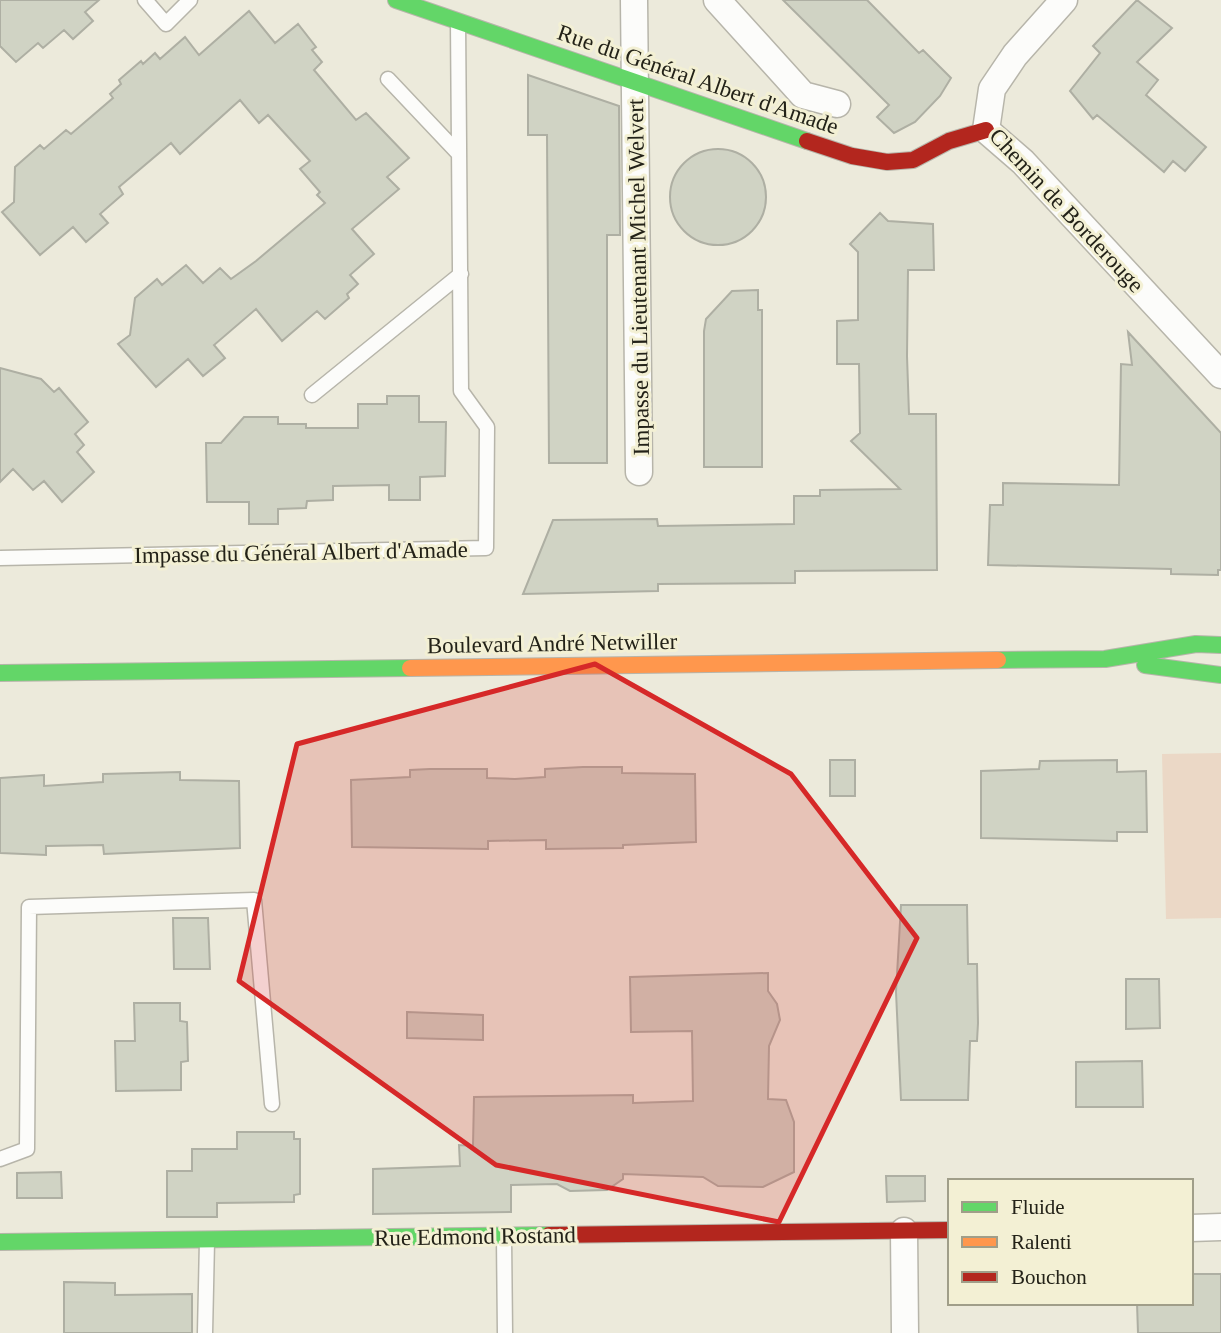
<svg xmlns="http://www.w3.org/2000/svg" width="1221" height="1333" font-family="Georgia,serif">
  <style>
    .green { fill: #ebd8c6 }
    .building { fill: #d0d3c4; stroke: #aeafa3; stroke-width: 2 }
    .lines { fill: none; stroke-linecap: round; stroke-linejoin: round }
    .lane-casing { stroke: #b7b5aa; stroke-width: 17 }
    .street-casing { stroke: #b7b5aa; stroke-width: 29 }
    .fast-casing { stroke: #b7b5aa; stroke-width: 18 }
    .slow-casing { stroke: #b7b5aa; stroke-width: 18 }
    .jam-casing { stroke: #b7b5aa; stroke-width: 18 }
    .lane { stroke: #fcfcfa; stroke-width: 14 }
    .street { stroke: #fcfcfa; stroke-width: 26 }
    .fast { stroke: #63d668; stroke-width: 16 }
    .slow { stroke: #ff974d; stroke-width: 16 }
    .jam { stroke: #b3261e; stroke-width: 16 }
    .marked { fill: #d62828; fill-opacity: 0.2; stroke: #d62828; stroke-width: 5; stroke-linejoin: round }
    .labels { text-anchor: middle; stroke-width: 6; stroke-linejoin: round; paint-order: stroke }
    .street-label { font-size: 23px; fill: #232218; stroke: #f3f0d4 }
  </style>
  <rect width="100%" height="100%" fill="#eceadb"/>
  <path class="green" d="M1221 753V918L1166 919 1162 754Z"/>
  <path class="building" d="M0 0H99L85 12 93 21 73 39 64 30 43 48 38 43 16 62 0 46Z
    M783 0H867L919 53 923 50 951 78 940 96 915 122 894 133 877 117 889 105Z
    M1137 0 1172 28 1137 62 1158 80 1146 95 1206 147 1185 171 1173 161 1164 172 1097 115 1093 119 1070 91 1100 53 1093 46Z
    M249 11 275 43 298 24 316 47 312 50 322 62 314 70 356 120 366 113 409 158 387 177 399 189 352 229 374 254 350 275 358 284 347 294 349 298 325 319 317 311 282 341 256 309 214 345 225 358 203 376 188 359 156 387 118 344 130 335 135 298 157 279 162 285 186 265 203 283 220 268 231 279 256 261 325 203 317 195 320 192 300 169 310 161 268 115 259 123 240 100 180 154 171 143 119 187 123 194 100 214 108 223 86 242 73 227 40 255 2 212 14 202 15 167 40 145 44 149 66 130 71 134 113 98 110 94 121 84 119 80 141 61 143 64 155 53 160 59 185 37 199 55Z
    M528 75 619 106 620 235H607V463H549L547 135H528Z
    M670 197a48 48 0 1 1 96 0a48 48 0 1 1-96 0Z
    M880 213 888 221 933 224 934 270H908L907 356 909 414H936L937 570 795 571V583L658 584V591L523 594 553 520 657 519 658 526 794 524V496H820V490L900 489 851 441 860 433 859 364H837V321L858 320V252L850 244Z
    M758 290V310H762V467H704V331L706 319 732 291Z
    M1128 332 1221 433V570H1218V575L1171 574V569L988 565 990 505H1003V483L1119 485 1121 364 1132 365Z
    M0 368 41 379 54 392 59 388 88 422 75 434 84 445 77 452 94 472 62 502 44 481 33 490 13 469 0 482Z
    M387 396H419V422H446L445 476 420 477V500H389V485L333 486V500L307 501 306 508 278 509V524H249V502H207L206 443H221L244 417H278V424H306V428H358V404H387Z
    M830 760H855V796H830Z
    M1117 760V772L1146 771 1147 832H1117V841L981 838V771L1039 769 1040 761Z
    M583 767H622V773L695 774 696 842 623 845V848L546 849V840L488 841V849L352 847 351 780 410 777V770L430 769H487V778L515 779 545 777V769Z
    M180 772V780L239 781 240 848 104 854 103 845 46 846V855L0 853V778L44 775V786L103 782V774Z
    M901 905H967L968 964H977L978 1023 977 1041H970L968 1100H901L896 992Z
    M173 918H208L210 969H174Z
    M768 973V991L777 1004 780 1020 769 1046 768 1099 786 1100 794 1122V1172L763 1187 718 1186 703 1177 623 1174V1179L607 1190 570 1191 557 1184 511 1185V1212L373 1214V1169L460 1166 459 1145 473 1146 474 1097 633 1095V1103L693 1101 692 1031 631 1032 630 977Z
    M1126 979H1159L1160 1028 1126 1029Z
    M134 1003H180V1021L187 1022 188 1061 181 1062V1090L116 1091 115 1041H135Z
    M407 1012 483 1015V1040L407 1038Z
    M1142 1061 1143 1107H1076V1062Z
    M237 1132H294V1139H300V1194L294 1195V1202L217 1203V1217H167V1171H192V1149H237Z
    M61 1172 62 1198H17V1173Z
    M886 1176H925V1201L887 1202Z
    M1191 1274H1221V1333H1138L1137 1303H1191Z
    M64 1282 115 1283V1295L192 1294V1333H64Z"/>
  <g class="lines">
    <defs>
      <path id="lane" d="M145 0 166 24 190 0
        M388 79 458 153
        M312 395 461 274
        M0 558 486 548 487 427 461 391 458 22
        M0 1159 27 1149 29 907 254 900 272 1104
        M504 1238 505 1333
        M205 1333 207 1241"/>
      <path id="street" d="M634 0 639 472
        M717 0 803 95 837 104
        M1064 0 1015 55 992 89 986 130 1023 162 1221 375
        M1191 1228 1221 1227
        M904 1231 905 1333"/>
      <path id="fast" d="M396 0 807 141
        M998 660 1105 659 1196 644 1221 645
        M1145 665 1221 675
        M0 673 410 668
        M0 1242 549 1235"/>
      <path id="slow" d="M410 668 998 660"/>
      <path id="jam" d="M807 141 852 156 887 162 913 160 949 141 986 130
        M549 1235 950 1230"/>
    </defs>
    <use href="#lane" class="lane-casing"/>
    <use href="#street" class="street-casing"/>
    <use href="#fast" class="fast-casing"/>
    <use href="#slow" class="slow-casing"/>
    <use href="#jam" class="jam-casing"/>
    <use href="#lane" class="lane"/>
    <use href="#street" class="street"/>
    <use href="#fast" class="fast"/>
    <use href="#slow" class="slow"/>
    <use href="#jam" class="jam"/>
  </g>
  <path class="marked" d="M595 664 791 774 917 938 779 1222 496 1165 239 981 297 744Z"/>
  <g class="labels">
    <g class="street-label">
      <text transform="translate(698 79) rotate(19)" y="8">Rue du Général Albert d'Amade</text>
      <text transform="translate(1067 210) rotate(47)" y="8">Chemin de Borderouge</text>
      <text transform="translate(638 277) rotate(-91)" y="8">Impasse du Lieutenant Michel Welvert</text>
      <text transform="translate(301 552) rotate(-1)" y="8">Impasse du Général Albert d'Amade</text>
      <text transform="translate(552 643) rotate(-1)" y="8">Boulevard André Netwiller</text>
      <text transform="translate(475 1236) rotate(-1)" y="8">Rue Edmond Rostand</text>
    </g>
  </g>
  <rect x="948" y="1179" width="245" height="126" fill="#f3f0d4" stroke="#a09e89" stroke-width="2"/>
  <rect x="962" y="1202" width="35" height="10" fill="#63d668" stroke="#a09e89" stroke-width="2"/>
  <text x="1011" y="1214" font-size="21" fill="#232218">Fluide</text>
  <rect x="962" y="1237" width="35" height="10" fill="#ff974d" stroke="#a09e89" stroke-width="2"/>
  <text x="1011" y="1249" font-size="21" fill="#232218">Ralenti</text>
  <rect x="962" y="1272" width="35" height="10" fill="#b3261e" stroke="#a09e89" stroke-width="2"/>
  <text x="1011" y="1284" font-size="21" fill="#232218">Bouchon</text>
</svg>
